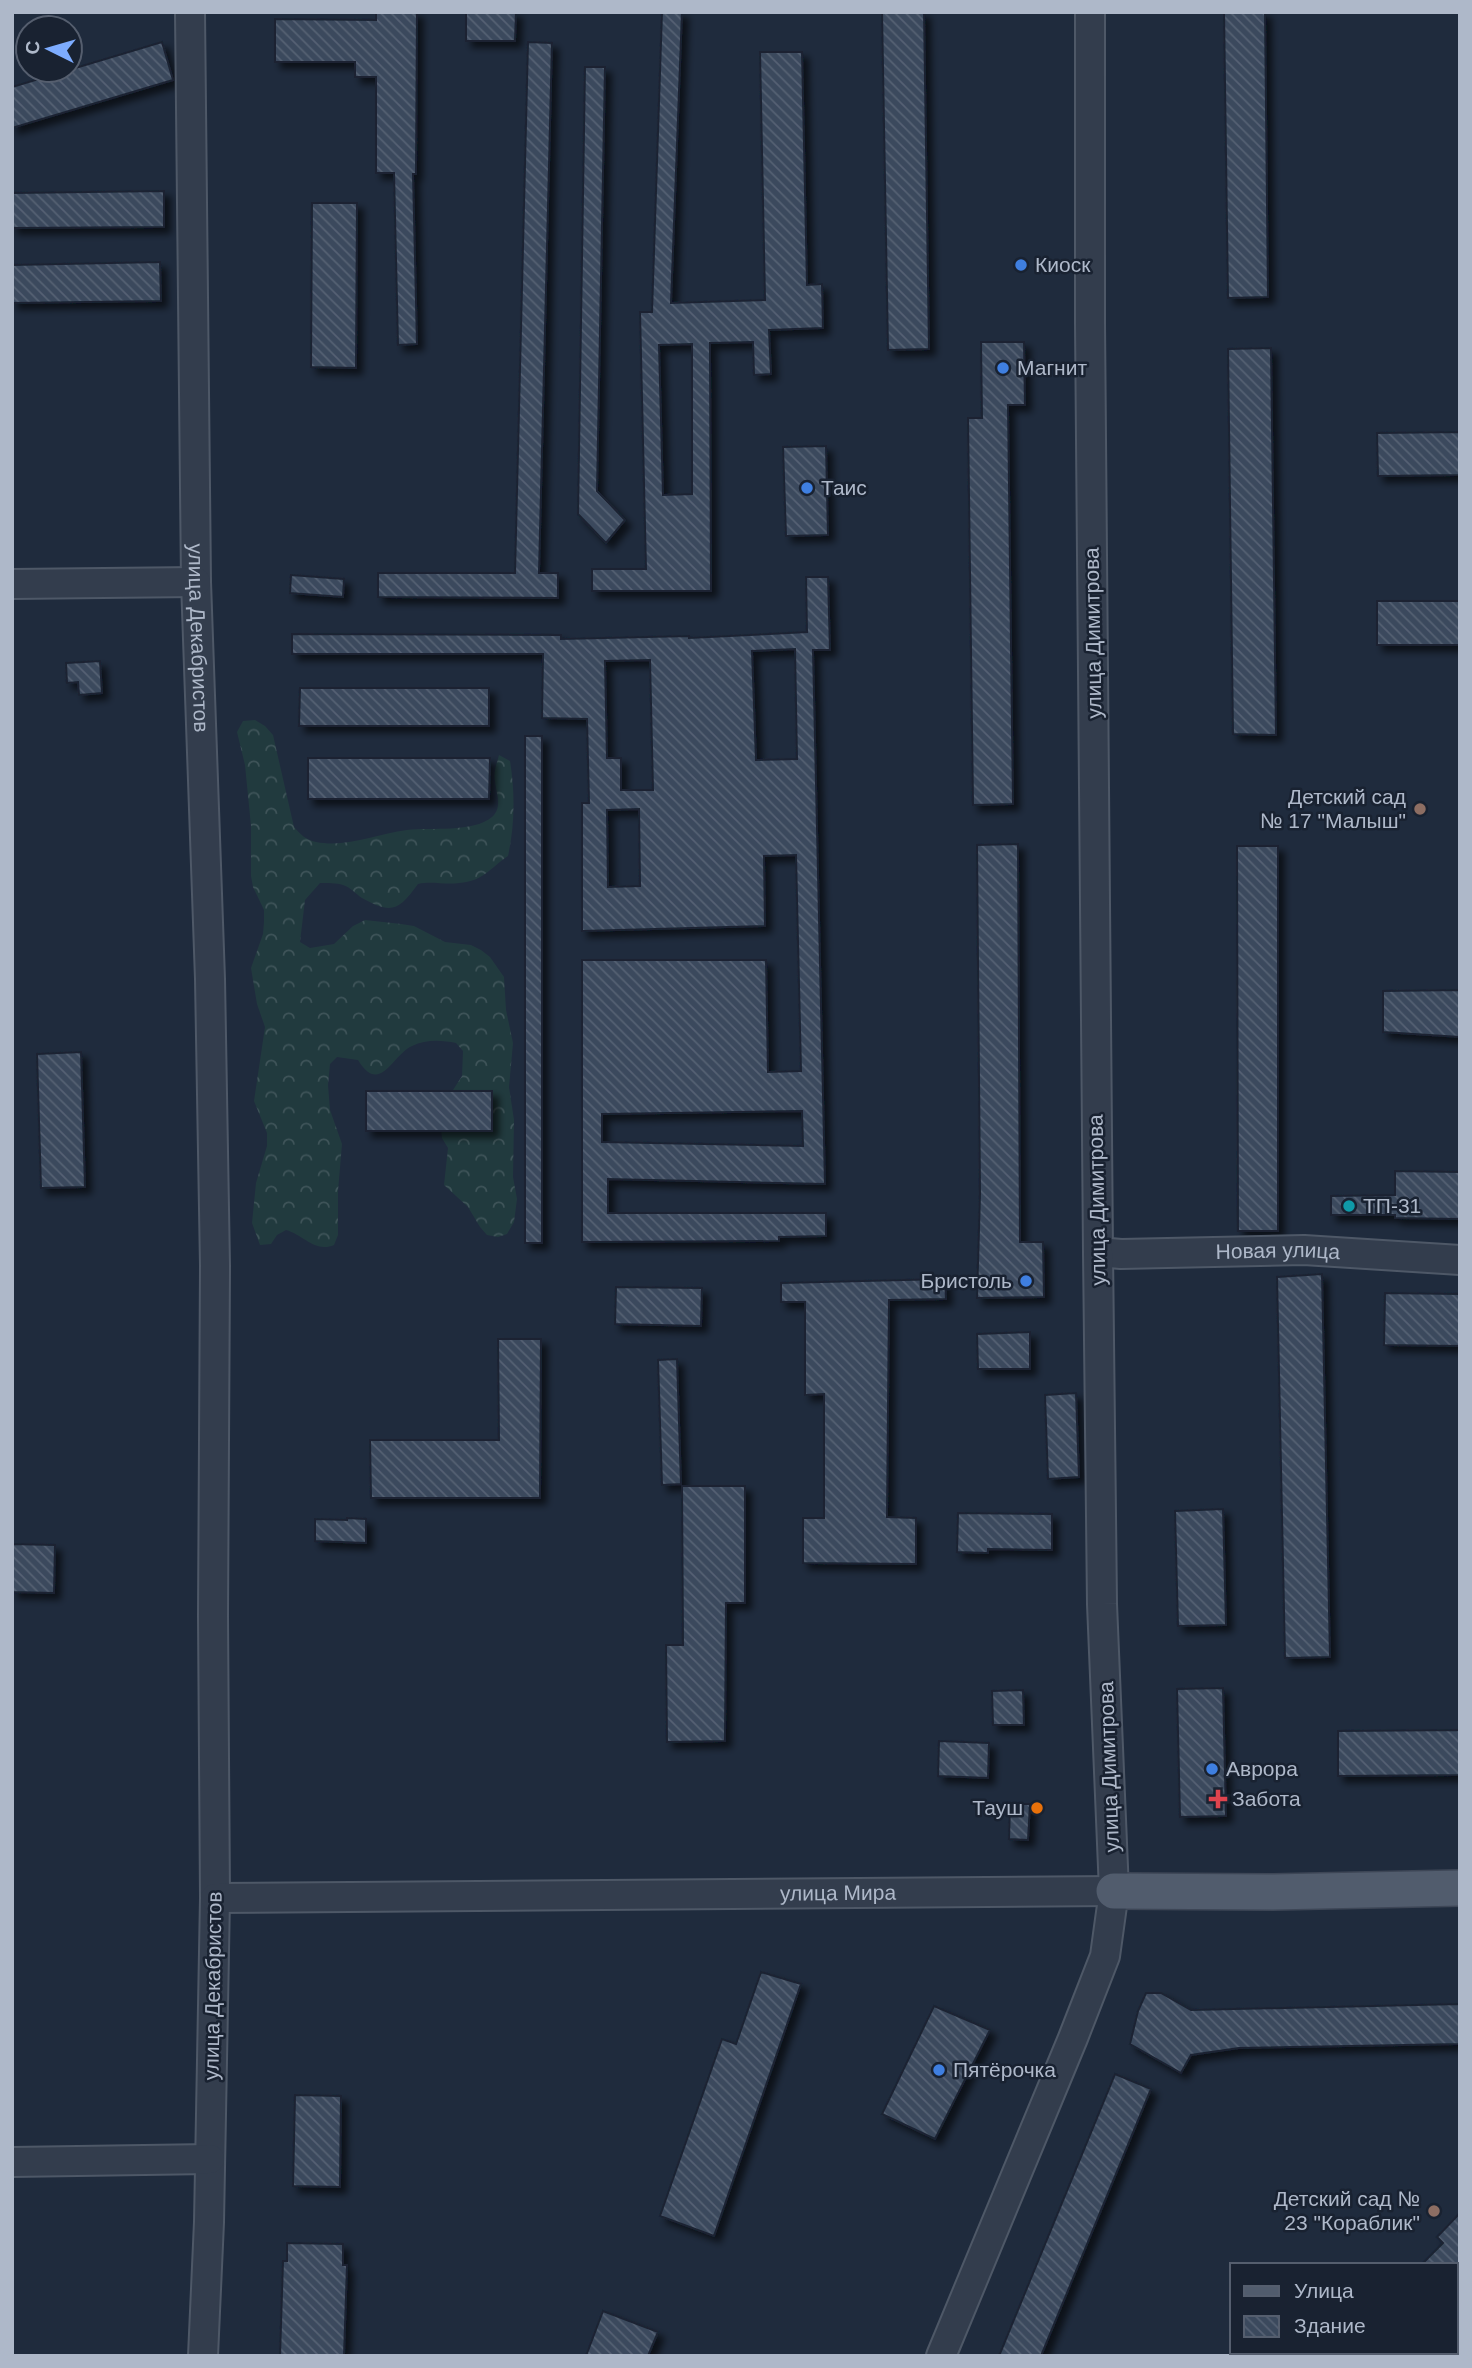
<svg xmlns="http://www.w3.org/2000/svg" width="1472" height="2368" font-family="Helvetica,sans-serif">
  <style>
    .forest { fill: url(#forest-crowns) }
    .building { fill: url(#building-back-hatch); stroke: #1b2433; stroke-width: 2; fill-rule: evenodd; filter: url(#shadow) }
    .lines { fill: none; stroke-linecap: round; stroke-linejoin: round }
    .minor-casing { stroke: #4e5867; stroke-width: 32 }
    .major-casing { stroke: #3d4656; stroke-width: 38 }
    .minor { stroke: #333d4d; stroke-width: 28 }
    .major { stroke: #515c6d; stroke-width: 35 }
    .shop-dot { fill: #3f7fe0; stroke: #192231; stroke-width: 2.5 }
    .education-dot { fill: #8d6e63; stroke: #192231; stroke-width: 2.5 }
    .culture-dot { fill: #0f9aa8; stroke: #192231; stroke-width: 2.5 }
    .health-dot { fill: #e0444e; stroke: #192231; stroke-width: 2.5 }
    .food-dot { fill: #e8710a; stroke: #192231; stroke-width: 2.5 }
    .labels { text-anchor: middle; stroke-width: 5; stroke-linejoin: round; paint-order: stroke }
    .poi-label { font-size: 21px; fill: #aeb8c9; stroke: #192231; text-anchor: start }
    .street-label { font-size: 21px; fill: #aeb8c9; stroke: #192231 }
  </style>
  <defs>
    <pattern id="forest-crowns" width="20" height="18" patternUnits="userSpaceOnUse" patternTransform="scale(1.75)"><rect width="20" height="18" fill="#213a3e"/><path d="M2 6a3 3 0 1 1 6 0M12 15a3 3 0 1 1 6 0" fill="none" stroke="#3f5459"/></pattern>
    <pattern id="building-back-hatch" width="6" height="6" patternUnits="userSpaceOnUse" patternTransform="scale(1.75)"><rect width="6" height="6" fill="#3b495d"/><path d="M-1 5l2 2M0 0l6 6M5-1l2 2" fill="none" stroke="#556173"/></pattern>
    <filter id="shadow"><feDropShadow dx="6" dy="6" stdDeviation="3.5" flood-color="#0009"/></filter>
  </defs>
  <rect width="100%" height="100%" fill="#1f2b3d"/>
  <path class="forest" d="M255 720 265 726 273 735 294 827C300 834 306 840 316 842 347 848 376 834 407 830 431 827 473 833 492 817 503 807 496 793 495 781 493 773 497 763 499 755L510 761C515 791 515 825 508 856 490 868 484 881 459 883 445 885 432 881 418 884 399 910 392 915 362 898 356 894 350 887 343 885 337 883 327 883 320 883L305 900 300 942 310 948 334 944 353 926 365 920 401 924 414 926 445 942 471 945 481 950 490 957 504 977 506 1010 513 1043 509 1087 514 1120 513 1177 517 1199 514 1222 507 1234 498 1237 487 1235 480 1227 468 1207 444 1185 448 1148 442 1138 441 1127 446 1101 462 1076 463 1051 456 1043C442 1040 426 1039 412 1046 392 1055 380 1096 358 1060L337 1057 330 1064 328 1085 330 1110 342 1144 338 1191V1235L334 1245C315 1253 304 1235 286 1230L277 1235 271 1244 260 1245 252 1223 256 1183 267 1146V1133L254 1101 265 1027 257 1004 251 968 263 934 264 922V910L253 887 251 876V826L245 765 237 732 243 721Z"/>
  <path class="building" d="M376 12H417L416 174H413L417 344 398 345 394 173H376V77H355V62H275V19L376 20Z
    M466 12H516L515 41H466Z
    M662 12H682L671 303 765 300 760 52H802L807 285 822 284 823 328 769 330 771 374 754 375 753 342 710 343 711 591H592V569H646L640 312H652ZM692 344V494L663 495 659 345Z
    M882 12H924L929 349 888 350Z
    M1224 12H1265L1268 297 1228 298Z
    M162 42 173 80 12 128V87Z
    M528 42 552 43 539 573H558V598L378 597V573H515Z
    M585 67H605L597 491 625 520 606 543 578 514Z
    M164 191V227L12 228V193Z
    M312 203H357L356 368 311 367Z
    M160 262 161 301 12 303V265Z
    M981 342H1024L1025 405H1008L1013 804 973 805 968 418H982Z
    M1271 348 1276 735 1233 734 1228 349Z
    M1460 432V475L1378 476 1377 433Z
    M826 446 828 535 786 536 783 447Z
    M291 575 344 579 343 597 290 593Z
    M806 577H828L830 650H813L825 1184 608 1179V1213H826V1236L779 1237V1241L582 1242V960H766L768 1072 801 1071 796 855 764 856 765 926 582 931V803H589L587 719 542 718 543 654H292V634L561 635V639L689 636V638L807 632ZM795 649 797 759 756 760 752 651ZM650 660 653 790H621V758H607L605 661ZM639 809 640 886 608 887 607 810ZM802 1111 803 1146 602 1142V1114Z
    M1377 601H1460V645H1377Z
    M100 661 102 693 79 695 78 682 67 683 66 663Z
    M300 688H489V726H299Z
    M525 736H542V1243H525Z
    M308 758H490L489 799H308Z
    M1018 844 1020 1242H1043L1044 1297 977 1298 980 1194 977 845Z
    M1237 846H1278V1231H1238Z
    M1460 990V1037L1383 1032V991Z
    M81 1052 85 1187 41 1188 37 1054Z
    M366 1091H492V1131H366Z
    M1395 1171 1460 1172V1219L1395 1218V1215H1331V1196L1395 1195Z
    M1322 1274 1330 1657 1285 1658 1277 1277Z
    M945 1279 946 1299 889 1300 887 1517 916 1518V1564L803 1563V1518H824V1394L805 1395V1302H781V1283Z
    M616 1287 702 1288 701 1326 615 1324Z
    M1385 1293 1460 1294V1346L1384 1345Z
    M1030 1332V1369H978L977 1334Z
    M498 1339H541L540 1498H371L370 1440H499Z
    M677 1359 681 1484 662 1485 658 1360Z
    M1076 1393 1079 1477 1048 1479 1045 1395Z
    M682 1486H745V1603H726L725 1741 667 1742 666 1645H683Z
    M1223 1509 1226 1625 1178 1626 1175 1511Z
    M958 1513 1052 1514V1550L988 1549V1553L957 1552Z
    M347 1518 366 1519V1543L315 1541V1519L347 1520Z
    M12 1544 55 1545 54 1593 12 1592Z
    M1223 1688 1226 1816 1180 1817 1177 1689Z
    M1023 1690 1024 1725H993L992 1691Z
    M1460 1730V1775L1338 1776V1731Z
    M939 1741 989 1743 988 1778 938 1776Z
    M1010 1804H1030L1028 1840 1009 1839Z
    M761 1972 801 1984 714 2236 660 2216 722 2039 736 2044Z
    M1146 1993H1161L1191 2010 1460 2004V2044L1239 2048 1191 2055 1181 2073 1130 2044 1138 2011Z
    M934 2006 990 2030 935 2139 882 2114Z
    M1115 2074 1151 2089 1041 2356H999Z
    M295 2095 341 2096 340 2187 293 2186Z
    M1460 2213V2265H1421L1443 2243 1437 2237Z
    M287 2243 343 2244V2265H347L344 2356H280L283 2261H287Z
    M603 2311 658 2332 648 2356H586Z"/>
  <g class="lines">
    <defs>
      <g id="minor">
        <path id="s1" d="M190 12 196 582 210 979 215 1266 213 1616 215 1898 209 2222 203 2356"/>
        <path d="M12 584 196 582"/>
        <path id="s2" d="M1098 1252 1121 1254 1304 1250 1460 1260"/>
        <path id="s3" d="M215 1898 1114 1891"/>
        <path d="M12 2162 210 2159"/>
        <path d="M941 2356 1073 2038 1105 1956 1114 1891 1102 1604 1098 1252 1090 323V12"/>
      </g>
      <path id="major" d="M1114 1891 1273 1892 1460 1888"/>
    </defs>
    <use href="#minor" class="minor-casing"/>
    <use href="#major" class="major-casing"/>
    <use href="#minor" class="minor"/>
    <use href="#major" class="major"/>
  </g>
  <g class="shop-dot">
    <circle cx="1021" cy="265" r="7"/>
    <circle cx="1003" cy="368" r="7"/>
    <circle cx="807" cy="488" r="7"/>
    <circle cx="1026" cy="1281" r="7"/>
    <circle cx="1212" cy="1769" r="7"/>
    <circle cx="939" cy="2070" r="7"/>
  </g>
  <g class="education-dot">
    <circle cx="1420" cy="809" r="7"/>
    <circle cx="1434" cy="2211" r="7"/>
  </g>
  <circle class="culture-dot" cx="1349" cy="1206" r="7"/>
  <path class="health-dot" d="M1214.5 1788.5h7v7h7v7h-7v7h-7v-7h-7v-7h7z"/>
  <circle class="food-dot" cx="1037" cy="1808" r="7"/>
  <g class="labels">
    <g class="poi-label">
      <text x="1035" y="272">Киоск</text>
      <text x="1017" y="375">Магнит</text>
      <text x="821" y="495">Таис</text>
      <text x="1406" y="804" text-anchor="end">Детский сад<tspan x="1406" dy="24">№ 17 "Малыш"</tspan></text>
      <text x="1363" y="1213">ТП-31</text>
      <text x="1012" y="1288" text-anchor="end">Бристоль</text>
      <text x="1226" y="1776">Аврора</text>
      <text x="1232" y="1806">Забота</text>
      <text x="1023" y="1815" text-anchor="end">Тауш</text>
      <text x="953" y="2077">Пятёрочка</text>
      <text x="1420" y="2206" text-anchor="end">Детский сад №<tspan x="1420" dy="24">23 "Кораблик"</tspan></text>
    </g>
    <g class="street-label">
      <text transform="translate(1093 633) rotate(-91)" y="7">улица Димитрова</text>
      <text dy="7" stroke="none"><textPath href="#s1" startOffset="626">улица Декабристов</textPath></text>
      <text transform="translate(1097 1200) rotate(-91)" y="7">улица Димитрова</text>
      <text dy="7" stroke="none"><textPath href="#s2" startOffset="180">Новая улица</textPath></text>
      <text transform="translate(1109 1767) rotate(-92)" y="7">улица Димитрова</text>
      <text dy="7" stroke="none"><textPath href="#s3" startOffset="623">улица Мира</textPath></text>
      <text transform="translate(213 1986) rotate(-89)" y="7">улица Декабристов</text>
    </g>
  </g>
  <rect width="1472" height="2368" fill="none" stroke="#aeb8c9" stroke-width="28"/>
  <rect x="1230" y="2263" width="228" height="91" fill="#192231" stroke="#555e6e" stroke-width="2"/>
  <rect x="1244" y="2286" width="35" height="10" fill="#515c6d" stroke="#555e6e" stroke-width="2"/>
  <text x="1294" y="2298" font-size="21" fill="#aeb8c9">Улица</text>
  <rect x="1244" y="2316" width="35" height="21" fill="url(#building-back-hatch)" stroke="#555e6e" stroke-width="2"/>
  <text x="1294" y="2333" font-size="21" fill="#aeb8c9">Здание</text>
  <g transform="translate(49 49) rotate(275)"><circle r="33" fill="#192231" stroke="#555e6e" stroke-width="2"/>
  <path d="M0-5L12 26L0 18L-12 26Z" fill="#7dacff"/>
  <text y="-10" font-size="19" font-weight="bold" text-anchor="middle" fill="#aeb8c9">С</text>
  </g>
</svg>
